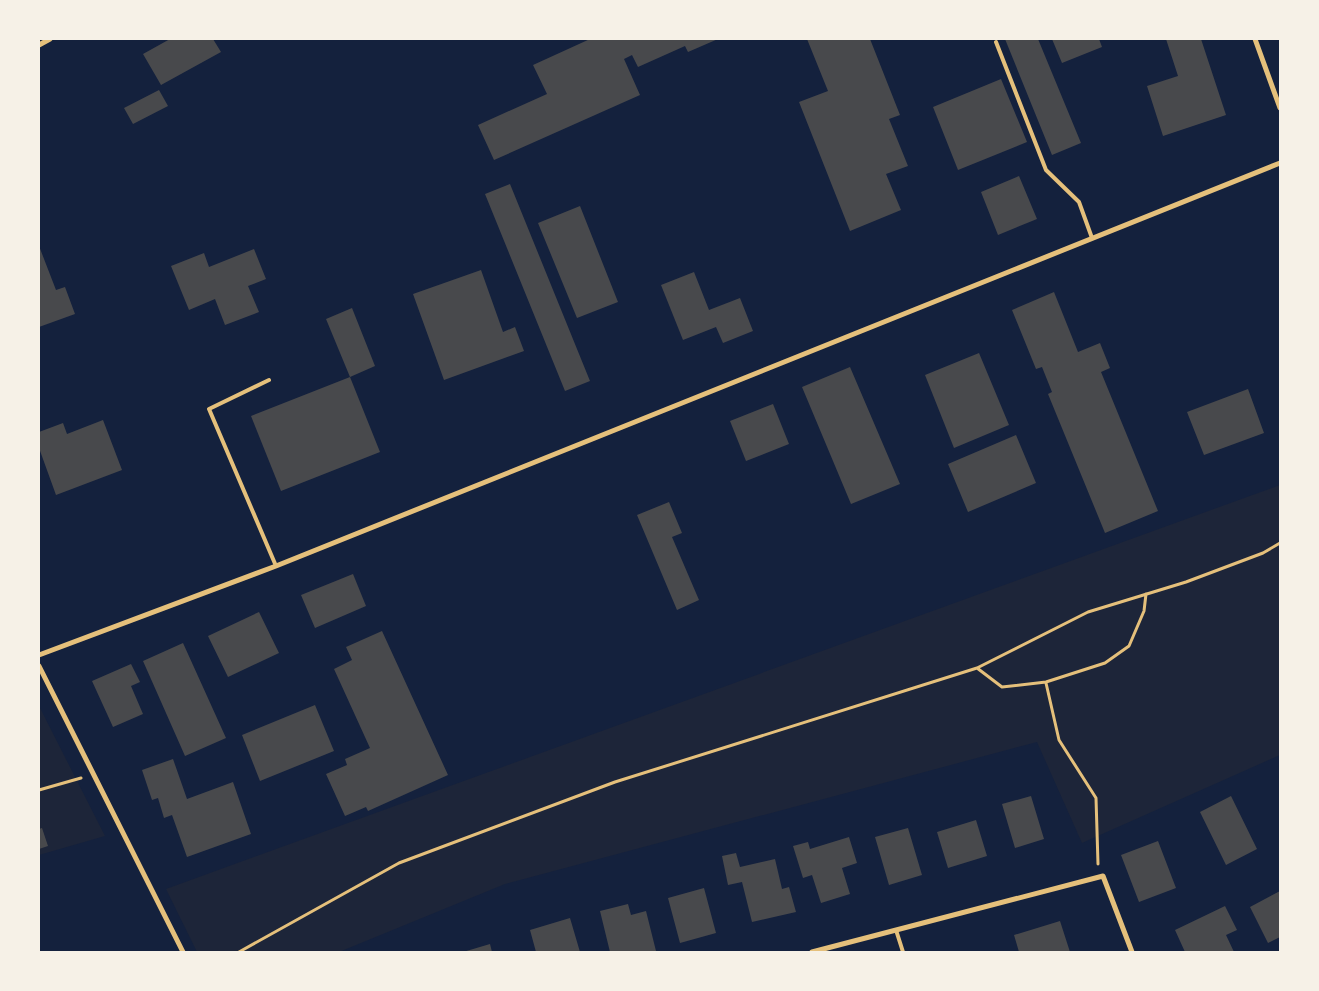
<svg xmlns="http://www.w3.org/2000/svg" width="1319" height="991" font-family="Rubik,sans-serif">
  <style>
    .green { fill: #1d2539 }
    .building { fill: #48494c }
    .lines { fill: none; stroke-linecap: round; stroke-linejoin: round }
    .path { stroke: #e5c07b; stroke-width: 3 }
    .service { stroke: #e5c07b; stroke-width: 4 }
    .minor { stroke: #e5c07b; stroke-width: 5 }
  </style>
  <rect width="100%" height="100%" fill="#14213d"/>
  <path class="green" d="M1280 485V755L1082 843 1037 742 505 884 339 952H197L166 889Z
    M39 706 105 836 39 855Z"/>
  <path class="building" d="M170 39H213L221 52 161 85 143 54Z
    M590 39H718L688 52 685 46 638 67 632 55 624 59 640 95 494 160 478 125 547 94 533 65Z
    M807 39H870L900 115 889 119 908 166 886 174 901 210 850 231 799 102 828 91Z
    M1005 39H1038L1081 143 1052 155Z
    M1052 39H1099L1102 47 1062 63Z
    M1166 39H1201L1226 115 1163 136 1147 86 1178 76Z
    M1001 79 1027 142 958 170 933 107Z
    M159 90 168 106 133 124 124 108Z
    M1019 176 1037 219 998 235 981 192Z
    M510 184 590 381 565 391 485 194Z
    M580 206 618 302 577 318 538 223Z
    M39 246 56 290 65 287 75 314 39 327Z
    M254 249 266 279 248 286 259 312 225 325 215 299 189 310 171 266 204 253 209 267Z
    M481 270 503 332 515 327 524 351 444 380 413 294Z
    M694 272 709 310 740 298 753 331 723 343 716 327 683 340 661 285Z
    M1054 292 1078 352 1100 343 1110 368 1101 372 1158 511 1105 533 1048 394 1052 392 1042 367 1036 369 1012 310Z
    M352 308 375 366 350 377 326 319Z
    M979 353 1009 425 954 448 925 375Z
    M850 367 900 484 851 504 802 387Z
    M350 377 380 452 281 491 251 416Z
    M1248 389 1264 433 1204 455 1187 412Z
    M773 404 789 444 746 461 730 421Z
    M103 420 122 470 56 495 39 448V432L63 423 67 434Z
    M1016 435 1036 483 968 512 948 464Z
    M669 502 682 533 672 537 699 600 677 610 637 515Z
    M353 574 366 606 315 628 301 595Z
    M259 612 279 653 228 677 208 636Z
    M382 631 448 775 368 811 366 807 345 816 326 774 347 765 345 759 370 748 334 669 352 660 346 647Z
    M183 643 226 738 185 756 143 661Z
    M131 664 140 682 131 686 143 714 113 727 92 681Z
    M315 705 334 751 260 781 242 735Z
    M173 759 187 799 233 782 251 834 187 857 172 815 164 818 158 798 152 800 142 770Z
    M1031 796 1044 839 1015 848 1002 804Z
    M1231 796 1257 849 1226 865 1200 812Z
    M976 820 987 856 948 868 937 832Z
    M42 828 48 846 39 849V829Z
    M908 828 922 875 889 885 875 837Z
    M849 837 857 863 842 868 850 894 821 903 812 875 803 878 793 846 808 842 810 849Z
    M1158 841 1176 888 1139 902 1121 855Z
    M736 853 740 867 775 859 782 889 789 887 796 912 752 922 742 882 728 885 722 856Z
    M704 888 716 933 680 943 668 898Z
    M1280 891V937L1268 943 1250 907Z
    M628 904 631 915 646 911 656 951 610 952 600 911Z
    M1225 906 1237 930 1226 935 1234 952H1185L1175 930Z
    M570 918 580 952H536L530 930Z
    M1060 921 1070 952H1019L1014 935Z
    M490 944 492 952H463Z"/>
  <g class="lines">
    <path class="path" d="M977 668 1002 687 1046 682 1105 663 1129 646 1144 611 1146 594
      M1046 683 1059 740 1096 798 1098 864
      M39 790 81 778
      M239 952 399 863 615 782 977 668 1088 612 1186 582 1263 553 1280 543"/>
    <path class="service" d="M996 42 1046 170 1079 202 1092 238
      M269 380 209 409 276 566
      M896 930 903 952"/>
    <path class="minor" d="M1255 39 1280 108
      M39 45 50 39
      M39 655 276 566 1280 163
      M39 666 183 952
      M812 952 1103 876 1132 952"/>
  </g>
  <rect width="1319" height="991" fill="none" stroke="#f6f1e7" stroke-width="80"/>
</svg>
